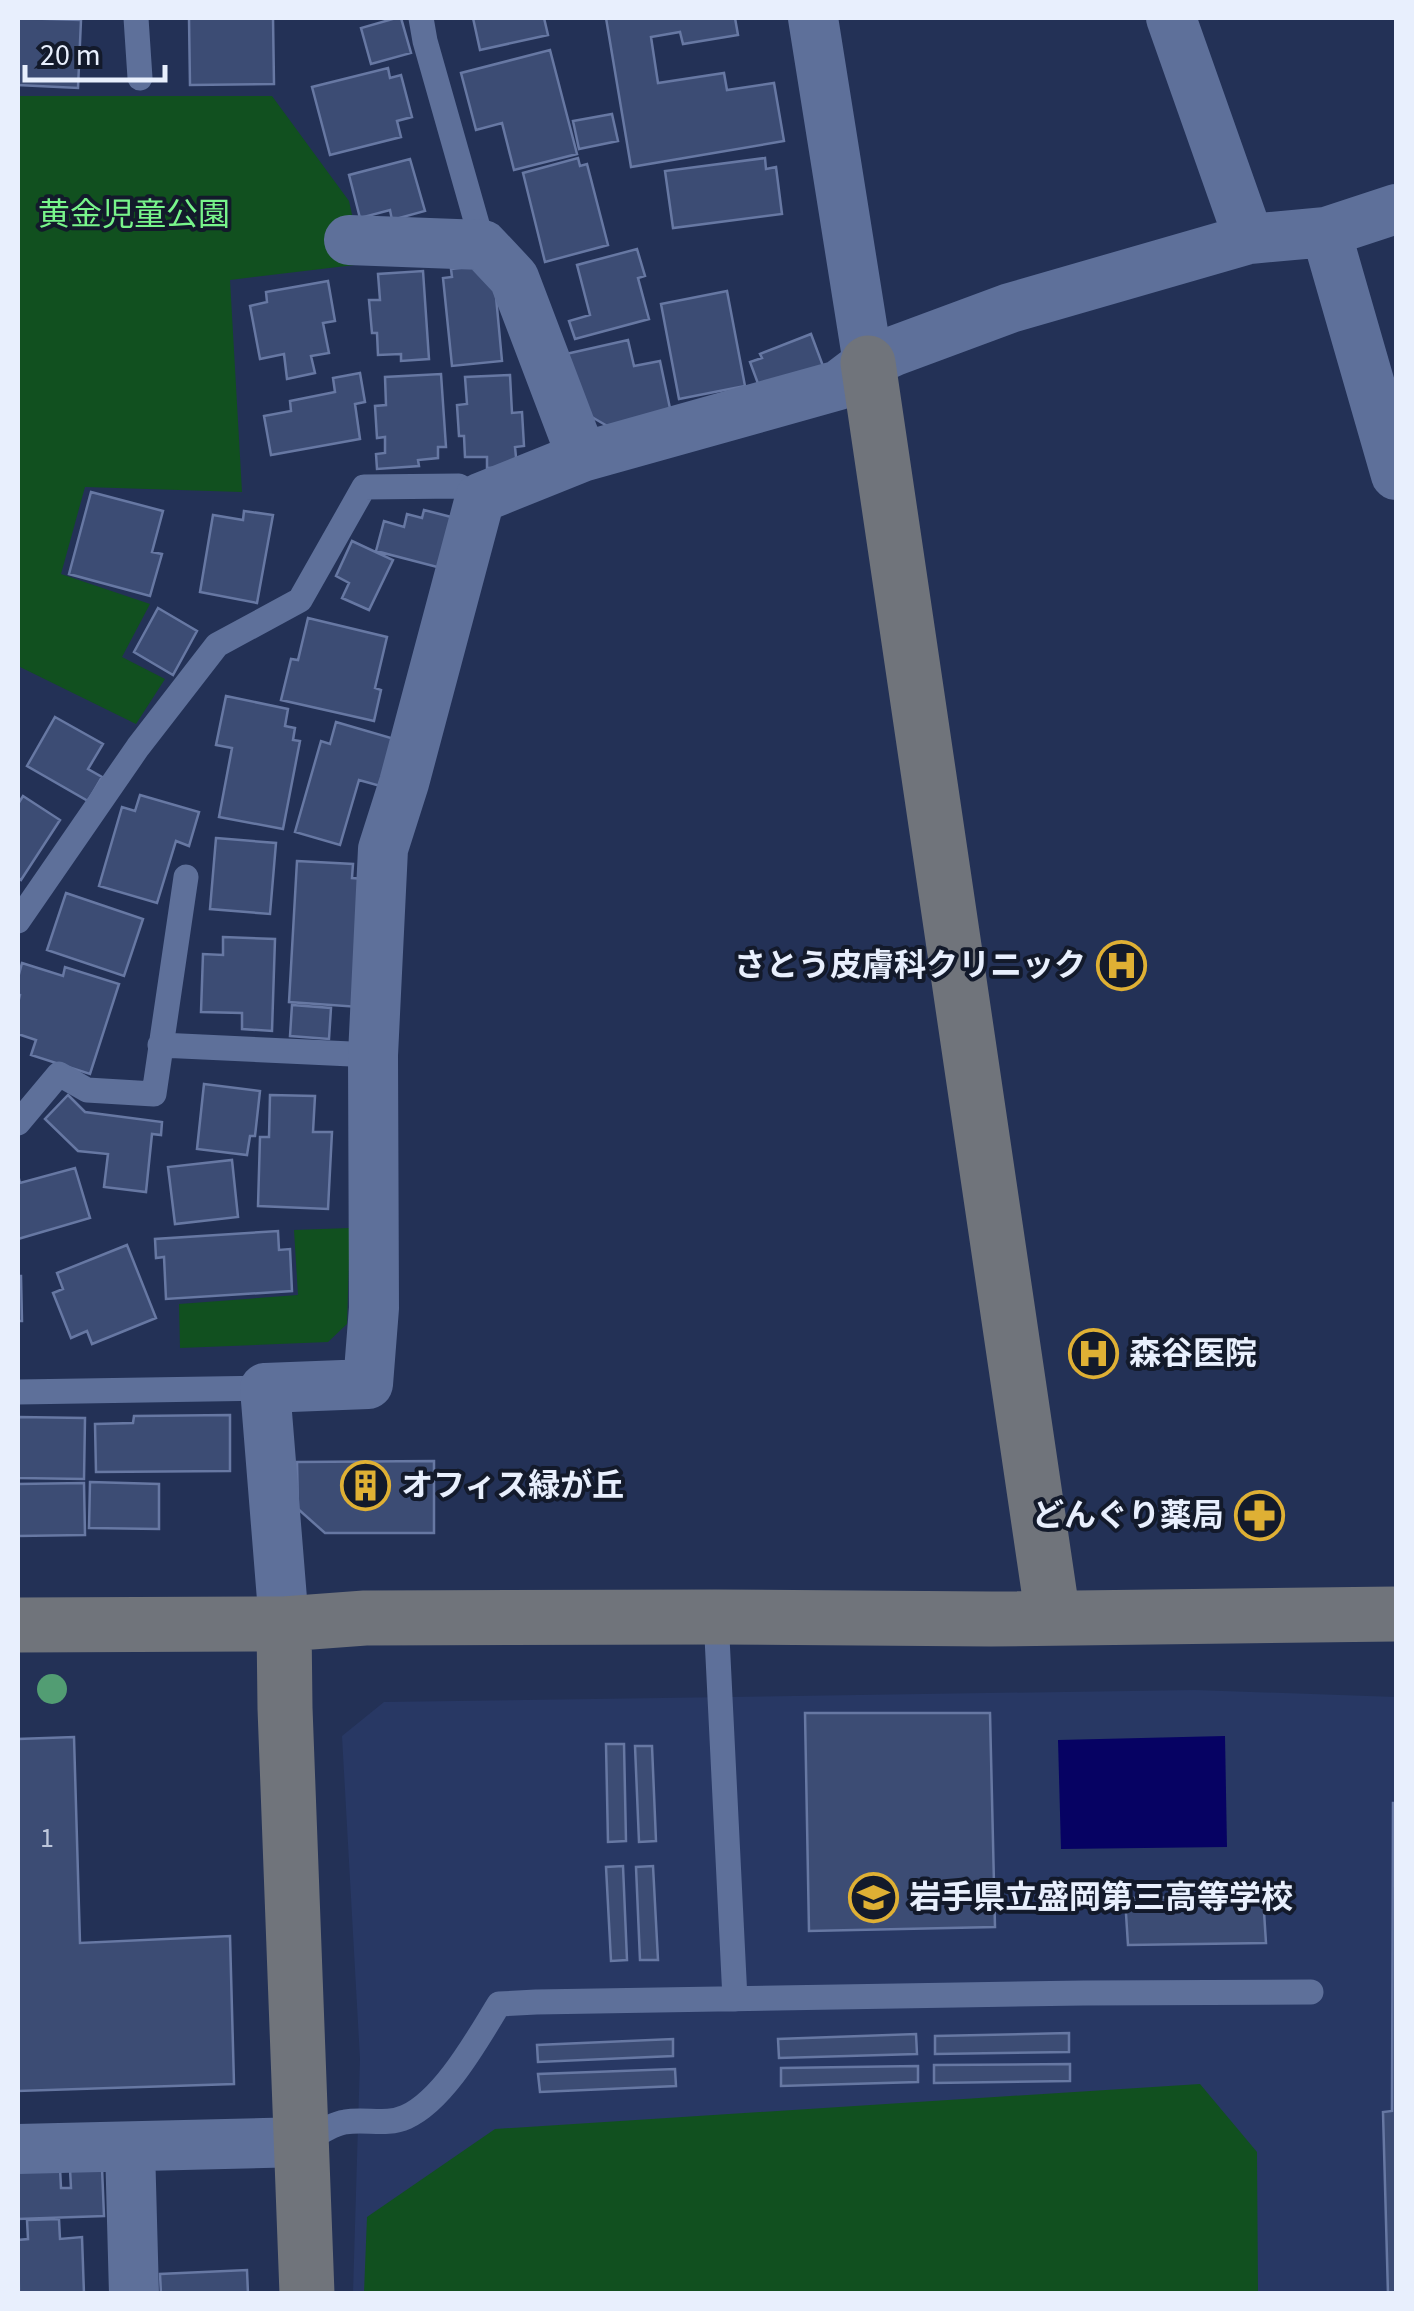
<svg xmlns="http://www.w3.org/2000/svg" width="1414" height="2311" font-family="'Source Sans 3','Noto Sans JP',sans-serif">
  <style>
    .built { fill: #283864 }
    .green { fill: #11501f }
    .water { fill: #060263 }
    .building { fill: #3c4c74; stroke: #6778a3; stroke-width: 2.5 }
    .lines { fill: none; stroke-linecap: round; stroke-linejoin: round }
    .lane { stroke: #5e709a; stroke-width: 25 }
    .street { stroke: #5e709a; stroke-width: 50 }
    .secondary { stroke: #70747b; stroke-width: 55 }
    .tree { fill: #529d73 }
    .labels { text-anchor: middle; stroke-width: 8; stroke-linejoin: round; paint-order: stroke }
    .number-label { font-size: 28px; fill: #bdc6db }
    .park-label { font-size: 32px; fill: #78f58b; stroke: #131a2b }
    .poi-label { font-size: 32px; font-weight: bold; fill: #e8effd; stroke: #131a2b; text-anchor: start }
  </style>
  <rect width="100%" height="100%" fill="#233156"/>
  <path class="built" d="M1195 1690 1396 1697V2293H353L360 2059 342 1736 384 1702Z"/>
  <path class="green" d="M18 96H272L349 201 363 264 230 280 242 492 85 487 61 574 150 604 122 657 165 679 136 724 18 666Z
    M350 1228 347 1324 328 1342 180 1348 179 1304 298 1295 294 1230Z
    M1200 2084 1257 2152 1258 2293H364L367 2217 495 2129Z"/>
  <path class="water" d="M1225 1736 1227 1847 1061 1849 1058 1740Z"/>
  <path class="building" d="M18 18 81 20 78 88 18 85Z
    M189 18H273L274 84 190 85Z
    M396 18H401L411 53 371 64 361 28Z
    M473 18H544L548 35 480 50Z
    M606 18H735L738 35 683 44 680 32 651 37 658 83 724 73 727 90 774 83 784 141 631 167Z
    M550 50 577 154 514 170 502 123 476 130 461 73Z
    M388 68 390 78 401 75 412 117 397 121 401 137 330 155 312 87Z
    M612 114 618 141 579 149 573 121Z
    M578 158 580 166 587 164 608 245 545 262 523 173Z
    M765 158 766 169 776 167 782 214 673 228 665 171Z
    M410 159 425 211 392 220 390 210 360 218 349 175Z
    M637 249 645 276 638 278 649 319 575 339 569 321 590 315 577 265Z
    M477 266 495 286 502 361 452 366 443 278 452 277 451 269Z
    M423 271 429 359 401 361V354L378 355 377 333H372L369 300H380L378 274Z
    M328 281 335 321 323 323 329 353 311 356 315 373 287 379 284 354 260 359 250 306 267 302 266 292Z
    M727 291 745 386 679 399 661 304Z
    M811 334 823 366 760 389 750 362 762 358 760 354Z
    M628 340 634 366 660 361 671 413 609 427 578 409 566 354Z
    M360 373 365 402 355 404 360 439 271 455 264 416 291 411 290 401 335 392 333 378Z
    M441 374 446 447H438V458L418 460 419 466 377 469 376 454 385 453V437L377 438 375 406 386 405 385 377Z
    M510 375 512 413 522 412 524 446 515 447 517 467 487 468V457H465L464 436H459L457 405 467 404 465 377Z
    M91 492 163 511 152 552 162 554 150 596 69 574Z
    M424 510 455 518 441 568 376 551 384 521 404 527 407 514 422 518Z
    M244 511 273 515 257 603 200 592 213 515 243 520Z
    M352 541 393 560 369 610 342 598 349 583 336 576Z
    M158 608 197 631 173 675 134 652Z
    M308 618 387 637 375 688 381 690 374 721 281 700 291 659 298 660Z
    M226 696 288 709 285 726 295 728 293 740 300 741 283 829 219 817 232 748 216 745Z
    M55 717 103 744 88 769 102 777 88 801 27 766Z
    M336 722 398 740 384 787 359 780 340 845 295 832 321 741 330 744Z
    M140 795 199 812 189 846 176 841 157 903 99 886 122 807 135 811Z
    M23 796 60 820 21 880 18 878V804Z
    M216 838 276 843 270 914 210 909Z
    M297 861 353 864 352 878 366 879 359 1007 289 1002Z
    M66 893 143 919 124 976 47 950Z
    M223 937 275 939 272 1031 242 1029V1013L201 1012 203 954 223 955Z
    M22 963 63 976 65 967 119 984 90 1074 31 1055 36 1040 18 1034V1003L20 995 18 994V978Z
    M292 1005 331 1008 329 1039 290 1036Z
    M204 1084 260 1091 255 1136H250L247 1155 197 1149Z
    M68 1095 85 1112 162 1122 161 1135 152 1134 146 1192 104 1187 108 1154 78 1151 45 1119Z
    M270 1095 315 1096 313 1132H332L328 1209 258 1206 260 1137H269Z
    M232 1160 238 1217 175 1224 168 1167Z
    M75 1168 90 1218 18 1239V1175L20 1183Z
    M278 1231 279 1250 290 1249 292 1291 166 1299 164 1257 156 1258 155 1239Z
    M127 1245 156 1318 92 1344 87 1331 71 1338 53 1293 63 1289 57 1273Z
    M18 1276H21L22 1321H18Z
    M230 1415V1471L96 1472 95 1424 133 1423 134 1416Z
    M18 1417 85 1418 84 1479 18 1478Z
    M434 1461V1533H325L298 1509 297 1462Z
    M90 1482 159 1484V1529L89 1528Z
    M84 1483 85 1535 18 1536V1484Z
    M805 1713H990L995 1927 809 1931Z
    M74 1737 80 1943 230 1936 234 2084 18 2091V1739Z
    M606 1744H624L626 1841 608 1842Z
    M635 1746H652L656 1841 639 1842Z
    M1393 1803H1396V2294H1388L1383 2112 1392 2111Z
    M623 1866 627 1960 611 1961 606 1867Z
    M653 1866 658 1960H640L636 1867Z
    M1263 1896 1266 1943 1128 1945 1125 1898Z
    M1069 2033V2052L935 2054V2036Z
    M916 2034 917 2054 779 2058 778 2039Z
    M673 2039V2056L538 2062 537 2045Z
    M1070 2064V2081L934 2083V2065Z
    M918 2066V2082L781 2086V2068Z
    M675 2069 676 2086 540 2092 538 2074Z
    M60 2168 61 2188H71L70 2169 102 2168 104 2216 18 2219V2169Z
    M59 2219 60 2239 82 2237 84 2294H19L18 2240 28 2239 27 2220Z
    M247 2270 248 2294H161L160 2274Z"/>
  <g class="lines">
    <path class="lane" d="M136 18 140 78
      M421 18 425 41 483 245
      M18 921 138 747 217 645 300 600 364 487 459 486 480 498
      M160 1045 373 1055
      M18 1123 59 1074 87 1090 154 1094 186 877
      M18 1392 265 1388
      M716 1617 735 1999
      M303 2142C315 2136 331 2124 345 2122 365 2118 386 2126 406 2117 444 2100 478 2038 499 2004L536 2002 1084 1993 1311 1992"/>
    <path class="street" d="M813 18 868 363
      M1171 18 1249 239
      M1326 232 1396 475
      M349 240 483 245 514 278 582 457
      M284 1624 265 1388 368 1384 374 1308 373 1055 383 849 404 783 480 498 582 457 839 385 868 363 894 351 1010 308 1249 239 1326 232 1396 209
      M130 2147 134 2294
      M18 2149 303 2142"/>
    <path class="secondary" d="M868 363 1053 1618
      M284 1624 285 1708 307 2294
      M18 1625 284 1624 365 1618 716 1617 991 1619 1396 1614"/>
  </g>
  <circle class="tree" cx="52" cy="1689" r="15"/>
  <defs>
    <symbol id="hospital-ring" viewBox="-11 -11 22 22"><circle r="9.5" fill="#131a2b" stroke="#dfb034" stroke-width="1.5"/><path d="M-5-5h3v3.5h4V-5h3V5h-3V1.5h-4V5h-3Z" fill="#dfb034"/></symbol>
    <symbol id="building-ring" viewBox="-11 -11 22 22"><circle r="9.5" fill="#131a2b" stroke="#dfb034" stroke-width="1.5"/><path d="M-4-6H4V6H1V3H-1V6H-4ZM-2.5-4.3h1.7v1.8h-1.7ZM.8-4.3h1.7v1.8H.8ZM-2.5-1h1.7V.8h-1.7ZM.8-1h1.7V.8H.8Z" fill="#dfb034"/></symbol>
    <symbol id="pharmacy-ring" viewBox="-11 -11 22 22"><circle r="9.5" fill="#131a2b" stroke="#dfb034" stroke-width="1.5"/><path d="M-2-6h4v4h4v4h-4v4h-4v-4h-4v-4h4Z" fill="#dfb034"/></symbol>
    <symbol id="school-ring" viewBox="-11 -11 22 22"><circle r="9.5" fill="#131a2b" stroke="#dfb034" stroke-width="1.5"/><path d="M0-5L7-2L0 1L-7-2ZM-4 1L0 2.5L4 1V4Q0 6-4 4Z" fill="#dfb034"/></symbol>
  </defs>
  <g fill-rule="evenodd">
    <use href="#hospital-ring" x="1094" y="938" width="55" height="55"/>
    <use href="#hospital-ring" x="1066" y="1326" width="55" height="55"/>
    <use href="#building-ring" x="338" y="1458" width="55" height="55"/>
    <use href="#pharmacy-ring" x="1232" y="1488" width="55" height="55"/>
    <use href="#school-ring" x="846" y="1870" width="55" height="55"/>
  </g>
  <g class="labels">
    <g class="number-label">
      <text x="47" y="1847">1</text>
    </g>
    <g class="park-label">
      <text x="134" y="225">黄金児童公園</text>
    </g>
    <g class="poi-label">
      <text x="1086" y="976" text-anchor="end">さとう皮膚科クリニック</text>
      <text x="1129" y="1364">森谷医院</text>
      <text x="401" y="1496">オフィス緑が丘</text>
      <text x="1224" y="1526" text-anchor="end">どんぐり薬局</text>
      <text x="909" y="1908">岩手県立盛岡第三高等学校</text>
    </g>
  </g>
  <rect width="1414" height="2311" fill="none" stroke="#e8effd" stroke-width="40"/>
  <path d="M25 65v15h140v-15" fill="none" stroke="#e8effd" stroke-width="5"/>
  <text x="40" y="65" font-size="30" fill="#e8effd" stroke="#131a2b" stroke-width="8" paint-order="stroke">20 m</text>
</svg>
